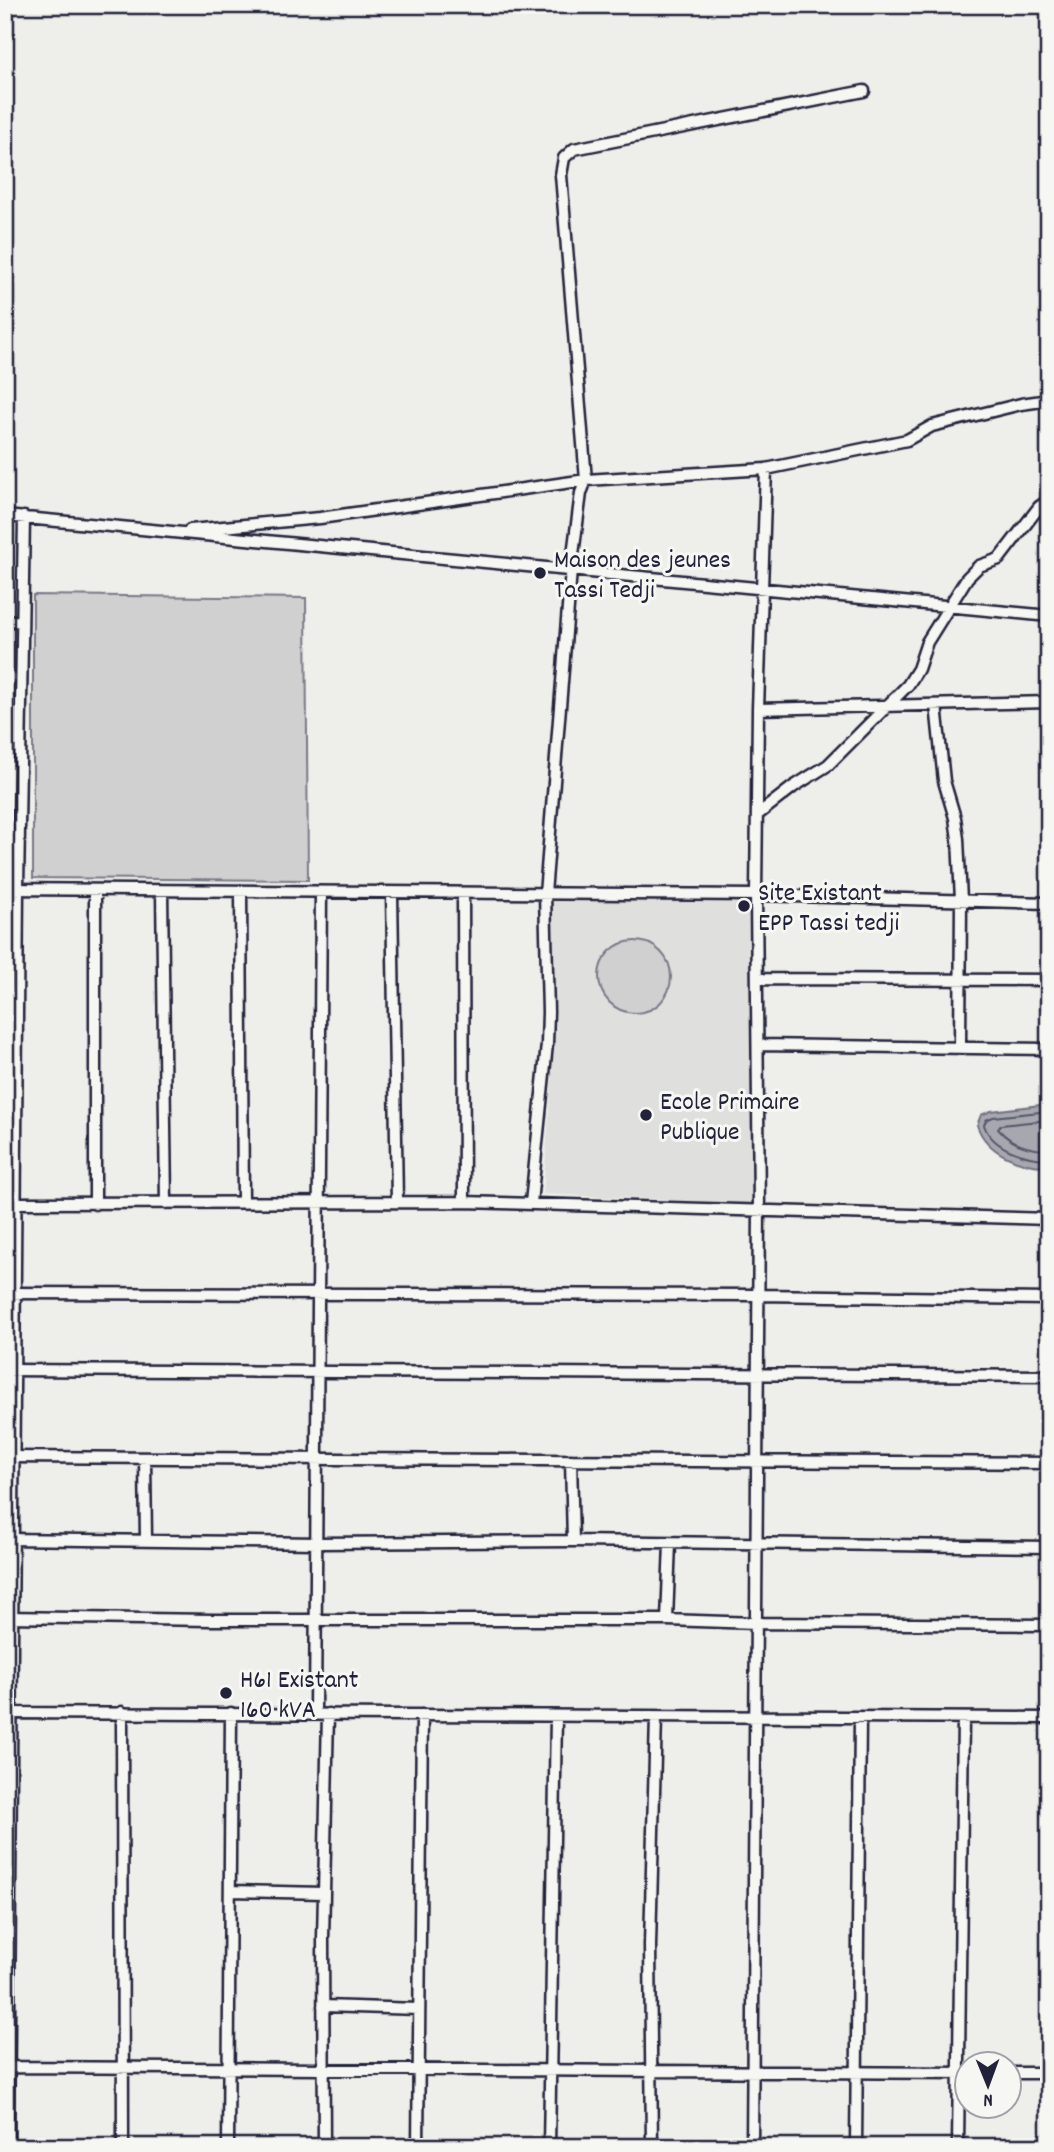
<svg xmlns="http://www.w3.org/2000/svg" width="1054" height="2152" font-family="Dekko,sans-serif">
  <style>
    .built { fill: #dfdfde }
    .park { fill: #d0d0d1; stroke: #797986; stroke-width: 2 }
    .water { fill: #a7a7af; stroke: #727281; stroke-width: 2 }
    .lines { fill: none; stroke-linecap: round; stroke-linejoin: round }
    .shore { stroke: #575769; stroke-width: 2 }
    .minor-casing { stroke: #22223b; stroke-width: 15 }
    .minor { stroke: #f6f6f2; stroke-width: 10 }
    .poi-dot { fill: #22223b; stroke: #f6f6f2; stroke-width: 2.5 }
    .labels { text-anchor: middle; stroke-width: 6; stroke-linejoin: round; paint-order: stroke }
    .poi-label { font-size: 26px; fill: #22223b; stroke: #f6f6f2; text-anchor: start }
  </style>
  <rect width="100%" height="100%" fill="#eeeeeb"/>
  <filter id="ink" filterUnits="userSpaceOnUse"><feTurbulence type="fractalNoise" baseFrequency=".0143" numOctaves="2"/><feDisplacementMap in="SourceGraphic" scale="14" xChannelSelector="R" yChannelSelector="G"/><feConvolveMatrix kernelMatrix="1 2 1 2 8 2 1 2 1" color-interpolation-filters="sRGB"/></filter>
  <g filter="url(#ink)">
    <path class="built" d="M550 900H751L754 1204 543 1194 556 1020Z"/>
    <path class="park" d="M33 595 306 598 308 880 33 878Z
      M599 977a36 36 0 1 1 72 0a36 36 0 1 1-72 0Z"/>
    <path class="water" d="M1049 1104V1166C1021 1167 986 1153 977 1125L981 1115 991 1111Z"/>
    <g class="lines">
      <path class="shore" d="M1049 1111 993 1117 986 1120 984 1125C992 1149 1027 1159 1049 1159
        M1049 1120 1001 1125 998 1129C1011 1144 1029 1150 1049 1150"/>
      <defs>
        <path id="minor" d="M5 516 1049 616
          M190 530 320 518 586 480 766 469 907 440 932 426 1021 404 1049 400
          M5 620 22 622
          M936 705 944 781 955 818 958 839 961 900 960 1048
          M758 709 1049 702
          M757 815 793 787 828 765 908 685 918 669 927 642 967 578 979 566 999 559 1039 507 1049 500
          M5 889 756 895 1049 903
          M95 890V1204
          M162 891 166 1203
          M241 891 243 1203
          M392 893 397 1201
          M463 894 464 1202
          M758 979 1049 980
          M5 997H17
          M759 1045 1049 1049
          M5 1100H16
          M5 1203 464 1202 1049 1219
          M531 1203 547 1044 548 1012 545 894 571 570 581 493 586 480 561 175 564 158 574 149 864 91
          M5 1293 758 1295 1049 1299
          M5 1370 1049 1376
          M5 1457 1049 1463
          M145 1458 146 1540
          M571 1460 573 1541
          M5 1539 318 1543 573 1541 1049 1547
          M5 1617 212 1620H667L756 1623 1049 1625
          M667 1620 670 1543
          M122 1712 123 2147
          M5 1713 1049 1718
          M315 1714C319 1440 321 1166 321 892
          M230 1891 324 1893
          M323 2006 419 2009
          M6 2067 967 2073
          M1009 2073H1049
          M8 2147 18 889 24 517
          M228 2147 231 1713
          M324 2147 323 1939 328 1714
          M418 2147 422 1715
          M549 2147 556 1716
          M652 2147 650 1945 656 1717
          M752 2147 759 1209 756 895 758 709 766 469
          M856 2147 860 1718
          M958 2147 963 1718"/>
      </defs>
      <use href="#minor" class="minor-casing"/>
      <use href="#minor" class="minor"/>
    </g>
  </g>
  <g class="poi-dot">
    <circle cx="540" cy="573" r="7"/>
    <circle cx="744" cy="906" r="7"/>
    <circle cx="646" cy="1115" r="7"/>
    <circle cx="226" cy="1693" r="7"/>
  </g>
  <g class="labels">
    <g class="poi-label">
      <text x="554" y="567">Maison des jeunes<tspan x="554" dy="30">Tassi Tedji</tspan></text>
      <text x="758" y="900">Site Existant<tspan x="758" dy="30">EPP Tassi tedji</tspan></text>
      <text x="660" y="1109">Ecole Primaire<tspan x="660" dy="30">Publique</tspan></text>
      <text x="240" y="1687">H61 Existant<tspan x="240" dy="30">160 kVA</tspan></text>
    </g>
  </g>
  <rect width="1054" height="2152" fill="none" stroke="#f6f6f2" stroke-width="28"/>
  <rect x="14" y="14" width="1026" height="2124" fill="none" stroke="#22223b" stroke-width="2.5" filter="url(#ink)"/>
  <g transform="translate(988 2085) rotate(179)"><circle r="33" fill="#f6f6f2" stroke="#a1a1a9" stroke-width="2"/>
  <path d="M0-5L12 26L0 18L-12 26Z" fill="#22223b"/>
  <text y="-10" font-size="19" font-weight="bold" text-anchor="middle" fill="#22223b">N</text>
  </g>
</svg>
